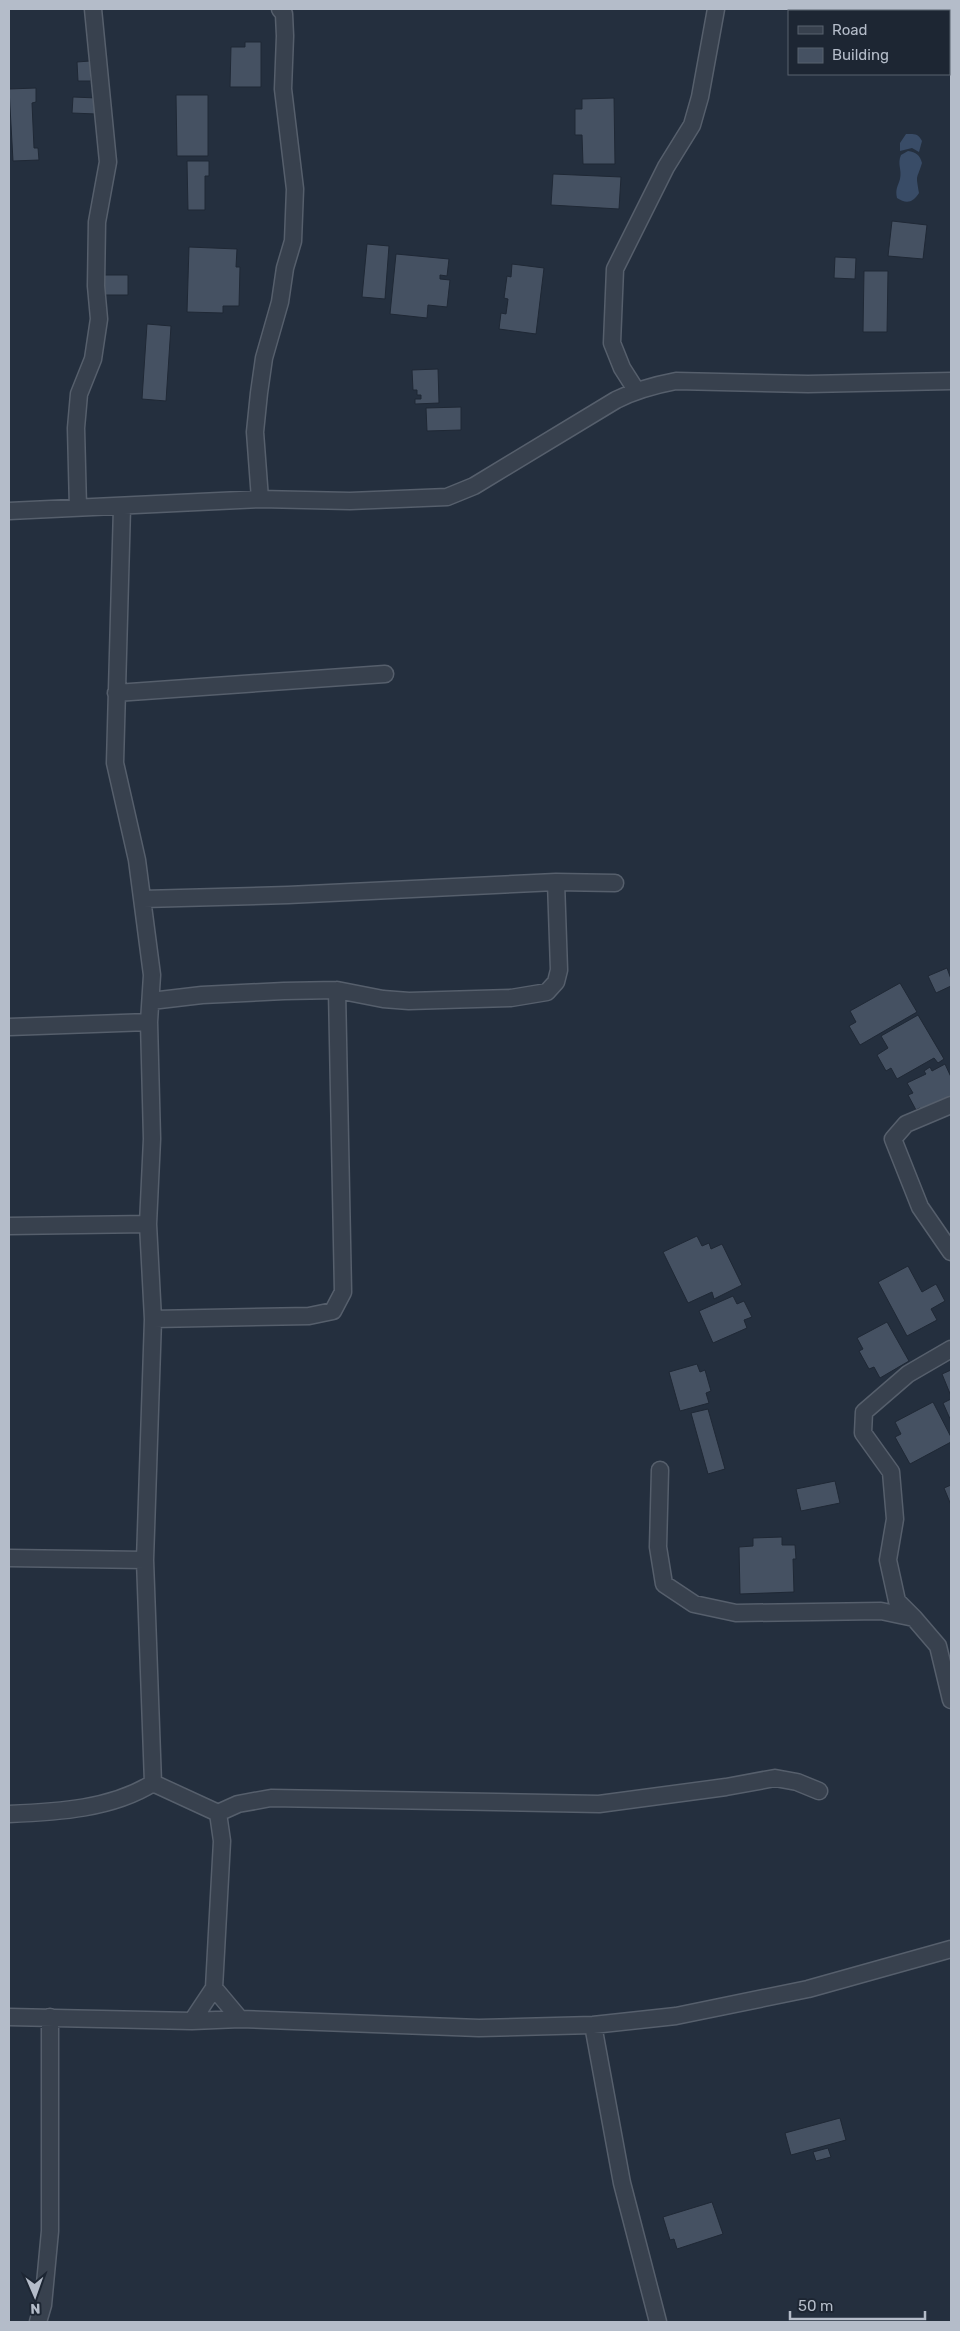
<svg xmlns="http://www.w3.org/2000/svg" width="960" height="2331" font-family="Rubik,sans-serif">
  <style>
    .water { fill: #394c67 }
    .building { fill: #455162; stroke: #1f2835 }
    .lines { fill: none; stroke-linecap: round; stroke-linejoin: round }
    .street-casing { stroke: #565f6c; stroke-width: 19 }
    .street { stroke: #38414e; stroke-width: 16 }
  </style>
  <rect width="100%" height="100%" fill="#242f3e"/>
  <path class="water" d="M906 134C914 134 918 133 922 141L919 152 912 148 900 151V143Z
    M908 151C916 152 920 155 922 163 916 182 916 173 919 193 913 203 906 204 897 198 895 189 898 186 900 179 902 169 897 164 901 155Z"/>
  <path class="building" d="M245 42H261V87H230L231 47H245Z
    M90 61 91 81H78L77 62Z
    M36 88V102L32 103 34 148H38L39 160 13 161 9 89Z
    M176 95H208V156H177Z
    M73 97 97 98 96 114 72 113Z
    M614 98 615 164H583L582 135H575V109H582V99Z
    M187 161H209V176H205V210H188Z
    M553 174 621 177 619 209 551 205Z
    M892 221 927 225 923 259 888 256Z
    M367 244 389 246 385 299 362 297Z
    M189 247 237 249 236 267H240L239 306H223V313L187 312Z
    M396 254 449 259 447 276 440 275V279L450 280 447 307 428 305 427 318 390 314Z
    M835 257 856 258 855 279 834 278Z
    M512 264 544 268 536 334 499 329 501 313 506 314 508 299 504 298 507 276 511 277Z
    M864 271H888L887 332H863Z
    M104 275H128V295H103Z
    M147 324 171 326 166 401 142 399Z
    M438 369 439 403 415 404V399H421V395H417V390H413L412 370Z
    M461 407V430L427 431 426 408Z
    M947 968 951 979V986L936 993 928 976Z
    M900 983 917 1012 860 1045 849 1026 856 1022 850 1011Z
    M918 1015 944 1059 938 1063 934 1058 897 1079 891 1068 886 1071 877 1055 888 1048 881 1036Z
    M945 1064 951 1077V1099L924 1114 920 1108 916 1110 908 1095 913 1093 907 1083 926 1074 924 1071 930 1067 932 1071Z
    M697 1236 702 1246 709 1243 711 1249 722 1244 742 1285 714 1299 712 1292 688 1303 663 1252Z
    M908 1266 922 1292 936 1284 945 1301 931 1309 937 1320 907 1336 878 1282Z
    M733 1296 737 1304 744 1301 752 1317 744 1320 747 1328 713 1343 699 1311Z
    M887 1322 909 1361 880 1378 874 1367 869 1369 859 1351 863 1349 857 1338Z
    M697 1364 700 1372 705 1370 711 1391 706 1393 709 1403 680 1411 669 1372Z
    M951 1370V1396L942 1374Z
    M951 1399V1421L943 1403Z
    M933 1402 951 1437V1442L910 1464 895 1437 901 1434 895 1422Z
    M708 1409 725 1469 708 1474 691 1413Z
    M835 1481 840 1503 801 1511 796 1489Z
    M951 1485V1505L944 1488Z
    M782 1537V1545H795L796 1559H793L794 1592 740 1594 739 1547 753 1546V1538Z
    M840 2118 846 2140 791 2155 785 2133Z
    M828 2148 831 2157 816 2161 813 2152Z
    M712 2202 723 2234 677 2249 674 2239 670 2240 663 2217Z"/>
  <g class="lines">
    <defs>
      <path id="street" d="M636 390 622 368 612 343 615 269 666 167 692 125 700 97 716 9
        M260 499 255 432 259 393 264 358 280 302 285 268 293 241 295 189 283 89 285 36 284 14 280 9
        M122 507 115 763 137 860 152 975 149 1022 152 1139 148 1224 153 1319 145 1560 153 1783
        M78 508 76 428 79 394 93 359 99 319 96 286 97 222 108 162 93 9
        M9 511 260 499 350 501 447 497 474 486 616 400C636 390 655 385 676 381L808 384 951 381
        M116 693 385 674
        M143 899 288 895 556 882 615 883
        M151 1001 202 995 284 991 337 990 383 999 409 1001 511 998 547 992 556 982 559 970 556 882
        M9 1027 149 1022
        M951 1105 906 1124 893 1139 920 1207 951 1252
        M9 1226 148 1224
        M153 1319 309 1316 333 1311 343 1292 337 990
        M660 1470 658 1547 664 1584 694 1604 736 1613 881 1611 914 1618 938 1646 951 1700
        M9 1558 145 1560
        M914 1618 897 1601 888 1560 895 1519 891 1472 863 1433 864 1412 908 1374 951 1349
        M153 1783 218 1813 238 1804 271 1798 599 1804 726 1787 775 1778 797 1782 819 1791
        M9 1814C57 1812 112 1809 153 1783
        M214 1988 240 2019
        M9 2017 192 2021 240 2019 479 2028 593 2025 676 2016 808 1989 951 1949
        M192 2021 214 1988 222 1841 218 1813
        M593 2025 622 2183 658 2322
        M38 2322 43 2305 50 2231V2017"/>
    </defs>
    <use href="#street" class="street-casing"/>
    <use href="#street" class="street"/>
  </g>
  <rect width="960" height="2331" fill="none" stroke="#b4bcc9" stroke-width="20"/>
  <rect x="788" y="10" width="162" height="65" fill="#1d2633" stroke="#59626f"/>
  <rect x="798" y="26" width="25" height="8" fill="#38414e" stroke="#59626f"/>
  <text x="832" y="35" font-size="15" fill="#b4bcc9">Road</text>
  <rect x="798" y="48" width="25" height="15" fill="#455162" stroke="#59626f"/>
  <text x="832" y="60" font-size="15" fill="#b4bcc9">Building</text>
  <g transform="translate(35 2296) rotate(178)" stroke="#1d2633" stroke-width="4" paint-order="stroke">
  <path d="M0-4L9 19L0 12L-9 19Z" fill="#b4bcc9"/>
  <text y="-8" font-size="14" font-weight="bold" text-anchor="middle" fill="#b4bcc9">N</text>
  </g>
  <path d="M790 2311v8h135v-8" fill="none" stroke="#b4bcc9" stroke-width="2.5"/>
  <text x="798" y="2311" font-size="15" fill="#b4bcc9" stroke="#1d2633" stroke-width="4" paint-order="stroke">50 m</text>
</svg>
